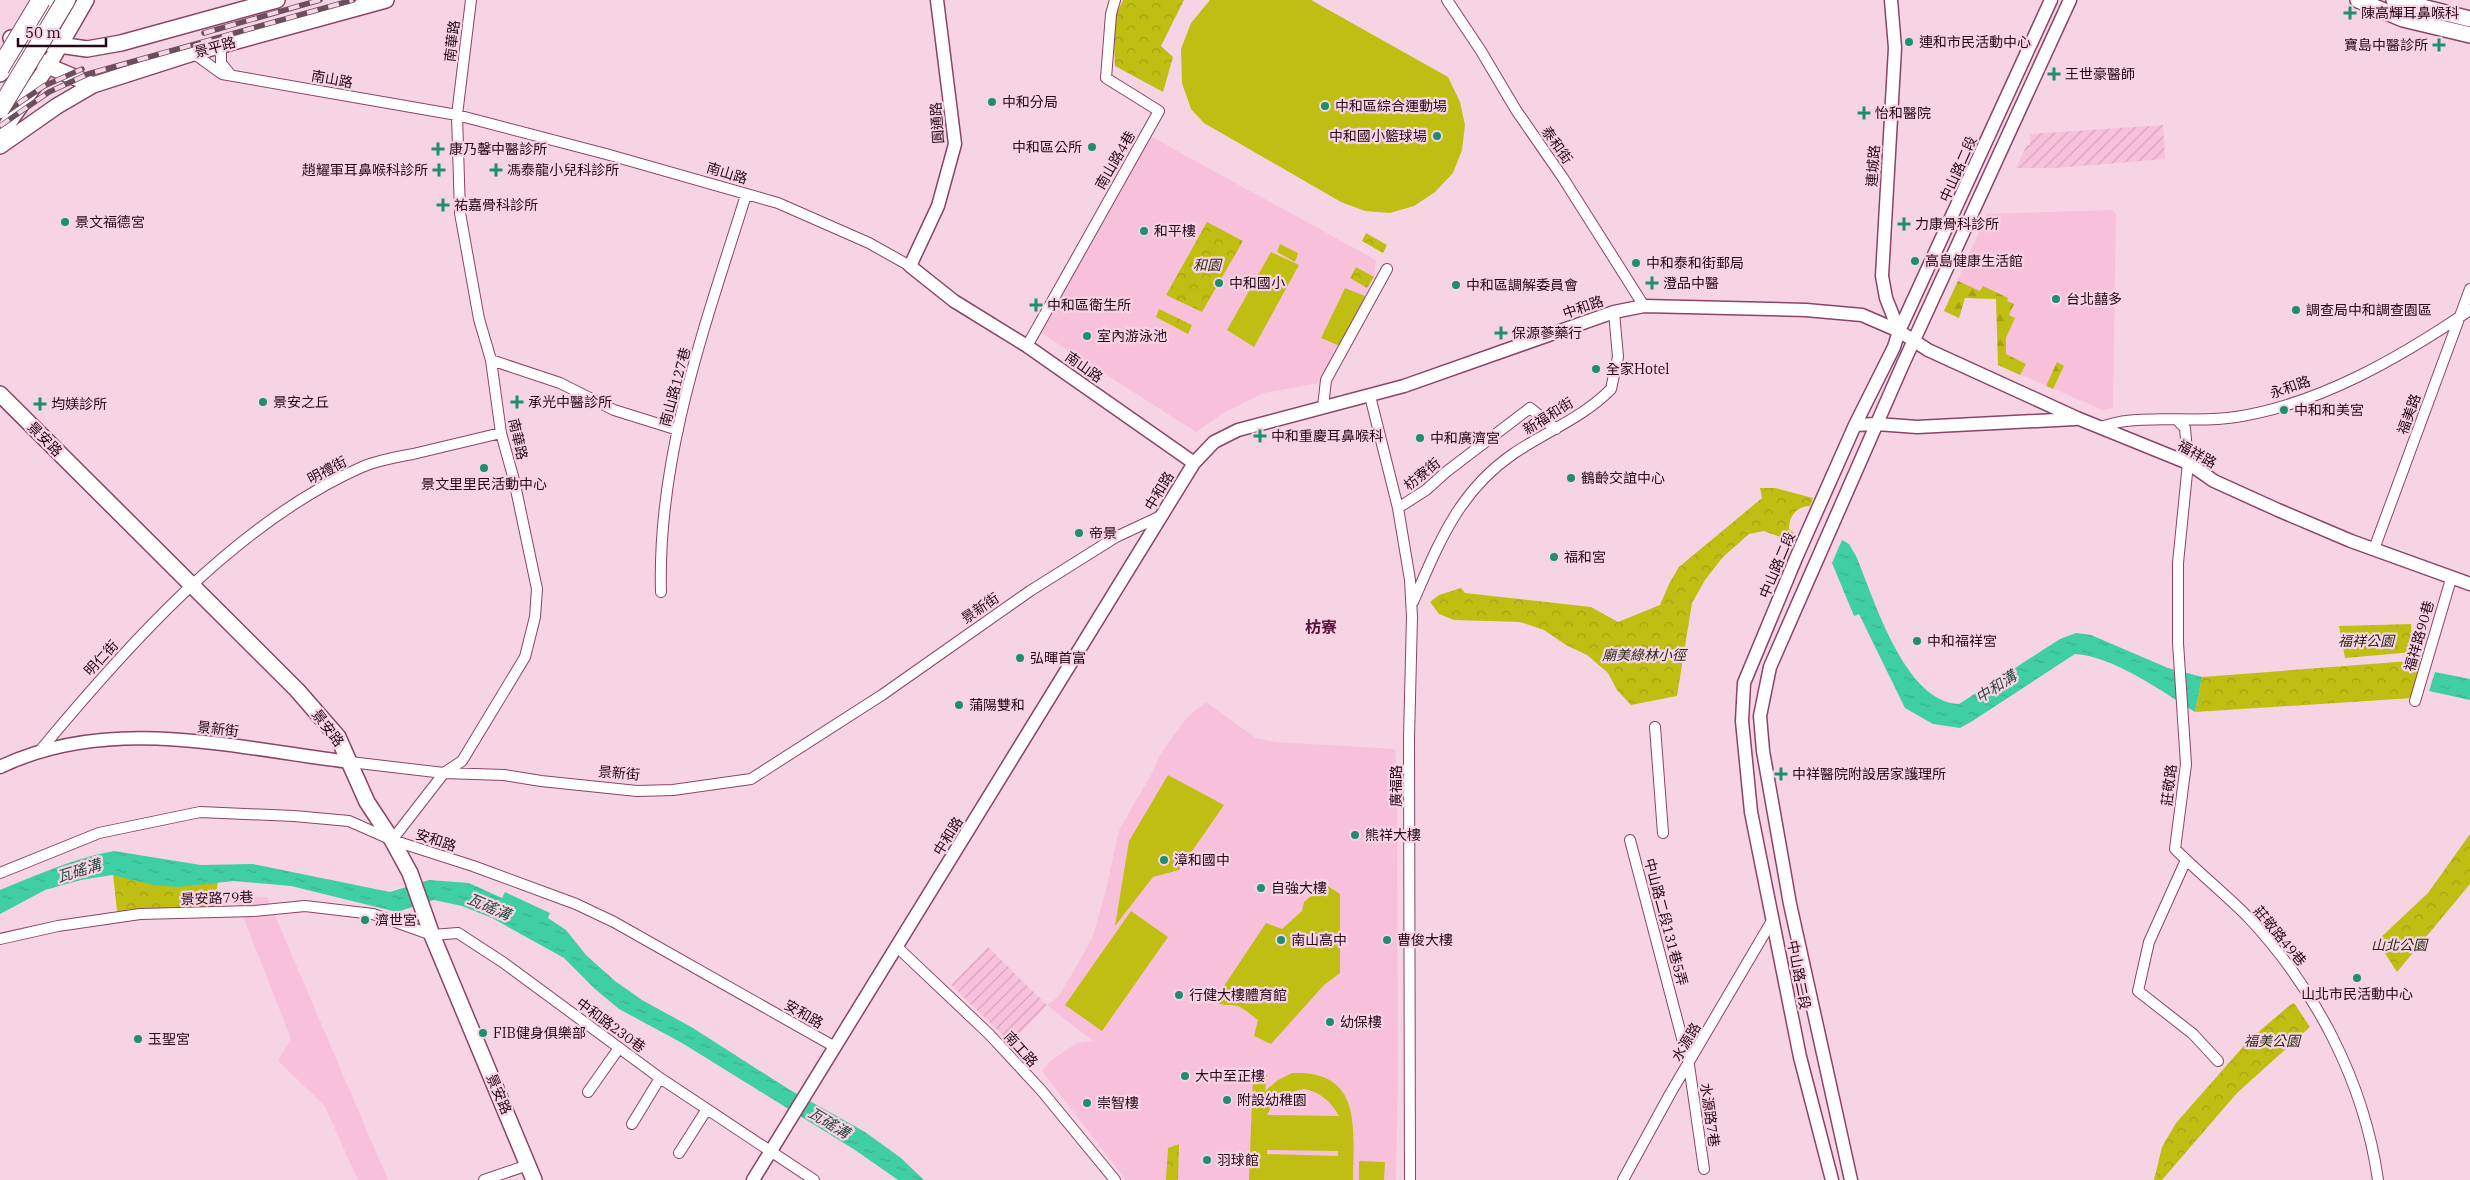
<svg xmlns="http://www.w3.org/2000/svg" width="2470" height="1180" font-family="'IBM Plex Serif','Noto Sans TC',serif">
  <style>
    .built { fill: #f8c1db }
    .industrial { fill: url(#industrial-furrows) }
    .green { fill: #c0be13; fill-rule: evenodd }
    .forest { fill: url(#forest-firs) }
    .park { fill: url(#park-crowns) }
    .water { fill: url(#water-ripples) }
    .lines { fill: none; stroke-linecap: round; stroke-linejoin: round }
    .minor-casing { stroke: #8b4369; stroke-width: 12 }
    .tertiary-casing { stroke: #8b4369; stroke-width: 15 }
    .secondary-casing { stroke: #8b4369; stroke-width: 18 }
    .minor { stroke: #fff; stroke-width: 10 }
    .tertiary { stroke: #fff; stroke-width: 12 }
    .secondary { stroke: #fff; stroke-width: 15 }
    .rail-casing { stroke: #6d4e5e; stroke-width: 5.5 }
    .rail { stroke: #f7d4e4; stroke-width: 4; stroke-dasharray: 11; stroke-linecap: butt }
    .trunk-bridge-casing { stroke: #8b4369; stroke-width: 20; stroke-linecap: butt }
    .trunk-bridge { stroke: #fff; stroke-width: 18 }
    .poi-dot { fill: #1d8e6f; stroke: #f7d4e4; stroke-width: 2 }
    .labels { text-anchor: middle; stroke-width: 4.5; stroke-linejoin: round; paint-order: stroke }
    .poi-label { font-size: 14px; fill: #250818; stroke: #f7d4e4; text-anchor: start }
    .street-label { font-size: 14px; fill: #250818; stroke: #f7d4e4 }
    .park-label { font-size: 14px; font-style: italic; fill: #2b2b13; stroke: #f7d4e4 }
    .water-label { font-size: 15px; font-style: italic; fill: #2d4a3f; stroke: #f7d4e4 }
    .quarter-label { font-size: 16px; font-weight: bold; fill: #57133b; stroke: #f7d4e4 }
  </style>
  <defs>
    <pattern id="industrial-furrows" width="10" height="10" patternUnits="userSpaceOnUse" patternTransform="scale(1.25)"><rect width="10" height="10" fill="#f8c1db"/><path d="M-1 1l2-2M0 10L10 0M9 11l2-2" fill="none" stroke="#d4a4bb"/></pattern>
    <pattern id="forest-firs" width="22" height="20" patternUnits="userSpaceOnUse" patternTransform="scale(1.25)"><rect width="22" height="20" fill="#c0be13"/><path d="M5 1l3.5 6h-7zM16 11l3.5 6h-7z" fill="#a5a211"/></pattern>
    <pattern id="park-crowns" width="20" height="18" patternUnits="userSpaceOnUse" patternTransform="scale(1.25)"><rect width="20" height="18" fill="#c0be13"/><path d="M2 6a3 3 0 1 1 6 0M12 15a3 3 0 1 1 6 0" fill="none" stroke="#a5a211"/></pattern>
    <pattern id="water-ripples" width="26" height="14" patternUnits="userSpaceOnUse" patternTransform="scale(1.25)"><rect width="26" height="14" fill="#40cfa4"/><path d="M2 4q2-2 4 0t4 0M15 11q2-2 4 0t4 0" fill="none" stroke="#38b08c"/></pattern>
  </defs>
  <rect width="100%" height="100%" fill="#f7d4e4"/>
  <path class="built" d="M1150 136 1376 260 1374 277 1340 346 1318 383 1264 393 1225 412 1196 432 1041 333 1060 296Z
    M2112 210 2116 214 2113 408 2103 410 1998 365 1996 299 1965 298 1959 318 1944 311 1987 214Z
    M1206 702 1256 738 1276 742 1395 749 1397 772 1398 1077 1396 1180H1126L1042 1071 1050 1061 1077 1043 1093 1041 1047 1005 1059 996 1092 939 1106 890 1119 830 1151 775 1161 753 1188 716Z
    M235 896 267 897 388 1180H358L324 1105 278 1061 291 1039Z"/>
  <path class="industrial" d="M2163 125 2165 159 2056 168H2016L2027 145H2030V134Z
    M988 947 1047 1005 1011 1043 951 985Z"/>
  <path class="green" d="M1210 0H1311L1448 77 1460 102 1465 125 1462 150 1453 173 1435 192 1414 206 1390 213 1365 211 1341 202 1204 123 1191 109 1182 83 1181 49 1191 23Z
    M1280 244 1298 253 1295 262 1277 252Z
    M1271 252 1299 265 1254 347 1227 330Z
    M1345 288 1365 296 1340 346 1321 338Z
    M1168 775 1224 805 1179 870 1153 877 1115 926 1129 841Z
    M1325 884 1340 894V973L1324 985 1271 1044 1254 1036 1258 1020C1252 1016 1244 1008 1237 1006 1227 1003 1226 1008 1214 1001L1266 923 1282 929 1302 911 1304 902Z
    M1131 911 1168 937 1102 1031 1065 1005Z
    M1292 1073C1364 1070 1353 1130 1353 1180H1249L1253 1075H1267L1265 1091 1278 1080ZM1304 1089C1321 1092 1331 1102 1339 1116L1267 1115C1277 1095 1283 1094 1304 1089ZM1267 1150 1338 1151V1156L1267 1154Z
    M1359 1161 1385 1162 1384 1180H1359Z"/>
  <path class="forest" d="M1958 281 1980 291 1983 286 2008 298 2007 301 2014 304 2009 315 2015 318 2006 338V354L2026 364 2020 375 1998 365 1996 299 1965 298 1959 318 1944 311Z
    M2057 362 2064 366 2053 389 2046 386Z"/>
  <path class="park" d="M1123 0H1184L1161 46 1173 57 1163 92 1115 66 1113 21Z
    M1207 222 1243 241 1202 312 1166 295Z
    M1366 233 1387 245 1383 253 1362 241Z
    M1356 267 1374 277 1367 288 1350 278Z
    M1159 309 1192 325 1188 334 1156 317Z
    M1760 488H1775L1813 498 1810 506C1797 506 1789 516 1789 529L1798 537 1796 543 1764 531 1749 534 1723 557 1705 580 1692 603 1677 696 1631 705 1617 690 1608 673 1587 655 1566 645 1544 630 1520 622 1454 620 1439 614 1430 602 1439 595 1461 588 1465 593 1591 607 1618 622 1660 605 1670 582 1679 567 1762 498Z
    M2411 624 2413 652 2345 658 2339 626Z
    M2423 660 2413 698 2195 712 2202 677Z
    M2470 834V884L2397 972 2377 941 2428 893Z
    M113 874 218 879 215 908 117 911Z
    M2294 1003 2310 1027 2237 1093 2162 1180H2154L2162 1147 2176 1123 2249 1040 2290 1005Z
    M1179 1144 1178 1180H1166L1168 1148Z"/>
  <path class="water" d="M1842 540 1849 544 1856 556C1874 598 1904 702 1959 704L2060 639 2076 633 2091 635 2168 668 2202 677 2195 712C2163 692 2113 656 2075 654L1971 722 1960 728 1933 724 1905 708 1859 614 1854 616 1832 563Z
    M2435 672 2470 679V700L2429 691Z
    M114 851 201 865 253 864 390 892 429 880 469 883 502 898 505 892 550 913 548 918 566 930 586 955 615 981 642 1000 693 1028 790 1090 865 1132 901 1158 924 1180H898L855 1150 682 1043 619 1009 595 989 564 958 492 918 462 906 434 900 397 912 291 886 234 881 177 887 154 885 112 875 81 880 45 890 0 914V890C37 875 74 858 114 851Z"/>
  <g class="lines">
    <defs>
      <path id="minor" d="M1447 0 1481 51 1516 110 1563 178 1644 306
        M221 45V63L230 74
        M193 53 222 74 457 115 606 154 778 203 869 243 910 266
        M1027 346 1159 111 1106 78 1111 14 1115 0
        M491 360 560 383 614 410 678 430
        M1370 396 1398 508 1410 580 1412 617 1409 738 1410 1180
        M1323 407 1326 380 1387 269
        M2177 420 2185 428 2188 463 2178 563V643L2186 764 2175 849C2198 872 2224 893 2247 916 2315 988 2364 1081 2378 1180
        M2100 427C2108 425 2117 422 2126 421 2162 416 2200 423 2236 417 2320 404 2401 357 2470 310
        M1398 508 1426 490 1446 472 1530 408 1556 429
        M2374 549 2470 289
        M661 592C657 455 706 323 746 195
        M1413 602C1439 543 1458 492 1513 454 1545 432 1584 417 1611 389L1618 357 1614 312
        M2415 701 2451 579
        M1655 727 1663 833
        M38 753C125 648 235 523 362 467 378 460 396 457 413 454 442 447 472 440 501 433
        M350 762 444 773 504 775 541 781 637 791 673 790 751 779 882 695 1030 591 1116 537 1163 515
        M392 840 444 773 462 761 525 657 535 617 537 589 514 480 501 433 491 360 479 319 460 213 457 115 471 0
        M1630 840 1689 1065 1704 1169
        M2186 860 2149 942 2138 991 2193 1034 2218 1061
        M0 873 99 833 200 812 294 816 349 821 392 840 473 866 576 904 614 922 835 1047
        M0 939 58 926 140 914 254 911 305 906 373 914 432 935 458 933 504 963 660 1078 814 1180
        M896 946 989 1034 1041 1090 1115 1180
        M588 1092 619 1048
        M632 1124 660 1078
        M679 1153 707 1109
        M484 1180 528 1165
        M1623 1180 1670 1094 1773 919"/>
      <path id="tertiary" d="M937 0 955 144 938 206 910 266 954 301 1027 346 1194 463
        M1891 0 1895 48 1882 276 1886 298 1899 331
        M1855 425 1877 424 1917 427 2075 419
        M0 767C111 714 234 748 350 762
        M753 1180 1194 463 1214 442 1238 430 1404 386 1614 312 1644 306 1806 310 1862 315 1899 331 1928 350 2077 418 2188 463 2214 481 2278 510 2351 541 2470 584
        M1832 1180 1800 1057 1751 812 1742 721 1744 683 1796 558 1855 425 1894 347 1899 331 2051 0
        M1851 1180 1790 904 1763 751 1760 716 1770 667 1903 364 2070 0"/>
      <path id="secondary" d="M2358 0 2403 19 2470 35
        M2394 0 2470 19
        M11 38 87 49 121 43 277 0
        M27 50 54 0
        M40 60 48 66 93 85
        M0 74 26 51
        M0 135 48 66 86 0
        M0 146 57 106 93 85 193 53 386 0
        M0 394 297 690 338 737 367 802 392 840 410 873 432 935 534 1180"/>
    </defs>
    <use href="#minor" class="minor-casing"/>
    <use href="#tertiary" class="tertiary-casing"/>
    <use href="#secondary" class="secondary-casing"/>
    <use href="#minor" class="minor"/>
    <use href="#tertiary" class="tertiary"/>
    <use href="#secondary" class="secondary"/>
    <defs>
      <path id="rail" d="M204 33 320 0
        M0 116 44 86 82 69
        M0 126 49 92 88 74 353 0"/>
    </defs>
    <use href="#rail" class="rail-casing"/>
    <use href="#rail" class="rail"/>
    <defs>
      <path id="trunk-bridge" d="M0 68 41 0
        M0 109 66 0"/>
    </defs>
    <use href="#trunk-bridge" class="trunk-bridge-casing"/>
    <use href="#trunk-bridge" class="trunk-bridge"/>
  </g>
  <g class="poi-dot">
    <path d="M2347.5 5.5h5v5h5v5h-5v5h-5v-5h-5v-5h5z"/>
    <circle cx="1909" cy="42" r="5"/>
    <path d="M2436.5 37.5h5v5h5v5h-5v5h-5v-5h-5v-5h5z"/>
    <path d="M2051.5 66.5h5v5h5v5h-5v5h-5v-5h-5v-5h5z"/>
    <circle cx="992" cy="102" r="5"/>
    <circle cx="1325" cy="106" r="5"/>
    <path d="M1861.5 105.5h5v5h5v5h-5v5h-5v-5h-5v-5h5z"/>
    <circle cx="1437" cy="136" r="5"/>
    <circle cx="1092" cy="147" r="5"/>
    <path d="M435.5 141.5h5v5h5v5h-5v5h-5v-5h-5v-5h5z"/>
    <path d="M436.5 162.5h5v5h5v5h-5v5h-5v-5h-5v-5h5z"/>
    <path d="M493.5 162.5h5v5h5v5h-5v5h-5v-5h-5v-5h5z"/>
    <path d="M440.5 197.5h5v5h5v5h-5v5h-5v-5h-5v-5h5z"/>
    <circle cx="65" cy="222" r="5"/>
    <path d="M1901.5 216.5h5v5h5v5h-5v5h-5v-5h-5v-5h5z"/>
    <circle cx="1144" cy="231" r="5"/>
    <circle cx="1915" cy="261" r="5"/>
    <circle cx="1636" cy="263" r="5"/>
    <circle cx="1219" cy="283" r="5"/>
    <path d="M1649.5 275.5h5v5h5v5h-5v5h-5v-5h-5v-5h5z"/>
    <circle cx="1456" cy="285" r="5"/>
    <circle cx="2056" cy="299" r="5"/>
    <path d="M1033.5 297.5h5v5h5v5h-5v5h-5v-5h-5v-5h5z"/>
    <circle cx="2296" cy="310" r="5"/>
    <path d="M1498.5 325.5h5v5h5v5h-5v5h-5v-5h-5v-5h5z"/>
    <circle cx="1087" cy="336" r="5"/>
    <circle cx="1596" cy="369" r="5"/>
    <circle cx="263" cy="402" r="5"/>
    <path d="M514.5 394.5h5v5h5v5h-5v5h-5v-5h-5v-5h5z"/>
    <path d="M37.5 396.5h5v5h5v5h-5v5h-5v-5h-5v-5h5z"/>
    <circle cx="2284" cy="410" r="5"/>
    <path d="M1257.5 428.5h5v5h5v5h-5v5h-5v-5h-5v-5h5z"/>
    <circle cx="1420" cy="438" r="5"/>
    <circle cx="484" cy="468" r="5"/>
    <circle cx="1571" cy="478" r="5"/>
    <circle cx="1079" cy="533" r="5"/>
    <circle cx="1554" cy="557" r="5"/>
    <circle cx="1917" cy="641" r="5"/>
    <circle cx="1020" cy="658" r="5"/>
    <circle cx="959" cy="705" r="5"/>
    <path d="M1778.5 766.5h5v5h5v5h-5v5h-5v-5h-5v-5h5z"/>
    <circle cx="1355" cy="835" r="5"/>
    <circle cx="1164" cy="860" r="5"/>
    <circle cx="1261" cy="888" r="5"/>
    <circle cx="365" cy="920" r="5"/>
    <circle cx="1281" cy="940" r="5"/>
    <circle cx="1387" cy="940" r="5"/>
    <circle cx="2357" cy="978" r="5"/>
    <circle cx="1179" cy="995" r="5"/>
    <circle cx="1330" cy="1022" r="5"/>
    <circle cx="483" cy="1033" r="5"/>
    <circle cx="138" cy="1039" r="5"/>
    <circle cx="1185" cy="1076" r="5"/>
    <circle cx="1227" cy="1100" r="5"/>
    <circle cx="1087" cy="1103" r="5"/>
    <circle cx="1207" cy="1160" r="5"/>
  </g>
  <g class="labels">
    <g class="poi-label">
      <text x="2361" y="18">陳高輝耳鼻喉科</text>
      <text x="1919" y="47">連和市民活動中心</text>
      <text x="2428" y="50" text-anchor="end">寶島中醫診所</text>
      <text x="2065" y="79">王世豪醫師</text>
      <text x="1002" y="107">中和分局</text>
      <text x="1335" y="111">中和區綜合運動場</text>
      <text x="1875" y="118">怡和醫院</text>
      <text x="1427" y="141" text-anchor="end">中和國小籃球場</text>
      <text x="1082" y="152" text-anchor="end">中和區公所</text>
      <text x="449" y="154">康乃馨中醫診所</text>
      <text x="428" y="175" text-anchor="end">趙耀軍耳鼻喉科診所</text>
      <text x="507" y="175">馮泰龍小兒科診所</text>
      <text x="454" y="210">祐嘉骨科診所</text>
      <text x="75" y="227">景文福德宮</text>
      <text x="1915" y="229">力康骨科診所</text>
      <text x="1154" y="236">和平樓</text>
      <text x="1925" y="266">高島健康生活館</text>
      <text x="1646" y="268">中和泰和街郵局</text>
      <text x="1229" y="288">中和國小</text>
      <text x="1663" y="288">澄品中醫</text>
      <text x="1466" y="290">中和區調解委員會</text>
      <text x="2066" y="304">台北囍多</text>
      <text x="1047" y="310">中和區衛生所</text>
      <text x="2306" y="315">調查局中和調查園區</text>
      <text x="1512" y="338">保源蔘藥行</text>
      <text x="1097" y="341">室內游泳池</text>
      <text x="1606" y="374">全家Hotel</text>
      <text x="273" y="407">景安之丘</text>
      <text x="528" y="407">承光中醫診所</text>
      <text x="51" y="409">均媄診所</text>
      <text x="2294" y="415">中和和美宮</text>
      <text x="1271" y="441">中和重慶耳鼻喉科</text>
      <text x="1430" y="443">中和廣濟宮</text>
      <text x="1581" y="483">鶴齡交誼中心</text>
      <text x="484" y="489" text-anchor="middle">景文里里民活動中心</text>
      <text x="1089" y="538">帝景</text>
      <text x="1564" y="562">福和宮</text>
      <text x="1927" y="646">中和福祥宮</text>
      <text x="1030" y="663">弘暉首富</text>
      <text x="969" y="710">蒲陽雙和</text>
      <text x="1792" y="779">中祥醫院附設居家護理所</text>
      <text x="1365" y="840">熊祥大樓</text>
      <text x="1174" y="865">漳和國中</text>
      <text x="1271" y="893">自強大樓</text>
      <text x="375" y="925">濟世宮</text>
      <text x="1291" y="945">南山高中</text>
      <text x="1397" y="945">曹俊大樓</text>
      <text x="2357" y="999" text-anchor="middle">山北市民活動中心</text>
      <text x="1189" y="1000">行健大樓體育館</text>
      <text x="1340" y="1027">幼保樓</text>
      <text x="493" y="1038">FIB健身俱樂部</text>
      <text x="148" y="1044">玉聖宮</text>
      <text x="1195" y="1081">大中至正樓</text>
      <text x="1237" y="1105">附設幼稚園</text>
      <text x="1097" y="1108">崇智樓</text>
      <text x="1217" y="1165">羽球館</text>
    </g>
    <g class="street-label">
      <text transform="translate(452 41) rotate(-83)" y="5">南華路</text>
      <text transform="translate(215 47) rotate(-15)" y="5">景平路</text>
      <text transform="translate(332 79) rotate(10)" y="5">南山路</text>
      <text transform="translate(937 123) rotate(-94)" y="5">圓通路</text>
      <text transform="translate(1557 145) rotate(55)" y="5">泰和街</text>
      <text transform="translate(1115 160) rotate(-60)" y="5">南山路4巷</text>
      <text transform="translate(1873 166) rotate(-86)" y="5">連城路</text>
      <text transform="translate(1958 169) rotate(-66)" y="5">中山路二段</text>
      <text transform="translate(727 173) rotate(17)" y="5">南山路</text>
      <text transform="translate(1583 307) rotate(-19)" y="5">中和路</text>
      <text transform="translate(1084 367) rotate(35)" y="5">南山路</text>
      <text transform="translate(675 387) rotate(-75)" y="5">南山路127巷</text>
      <text transform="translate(2290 387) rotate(-19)" y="5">永和路</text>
      <text transform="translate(2409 414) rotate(-70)" y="5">福美路</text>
      <text transform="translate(1548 416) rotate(-32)" y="5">新福和街</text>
      <text transform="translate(45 439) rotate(45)" y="5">景安路</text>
      <text transform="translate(518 439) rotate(77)" y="5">南華路</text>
      <text transform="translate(2197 454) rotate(29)" y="5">福祥路</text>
      <text transform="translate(327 470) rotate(-28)" y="5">明禮街</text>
      <text transform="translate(1422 474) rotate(-39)" y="5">枋寮街</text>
      <text transform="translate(1159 491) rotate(-59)" y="5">中和路</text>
      <text transform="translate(1777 565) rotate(-67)" y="5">中山路二段</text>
      <text transform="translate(980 608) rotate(-34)" y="5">景新街</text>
      <text transform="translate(2419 636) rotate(-74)" y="5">福祥路90巷</text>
      <text transform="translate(101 658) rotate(-47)" y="5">明仁街</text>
      <text transform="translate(328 728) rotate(53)" y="5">景安路</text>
      <text transform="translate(218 729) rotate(7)" y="5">景新街</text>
      <text transform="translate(619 773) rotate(5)" y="5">景新街</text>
      <text transform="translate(2169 785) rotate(-83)" y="5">莊敬路</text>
      <text transform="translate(1396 786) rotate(-90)" y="5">廣福路</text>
      <text transform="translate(948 836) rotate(-58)" y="5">中和路</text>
      <text transform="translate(436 840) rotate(18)" y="5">安和路</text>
      <text transform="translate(217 898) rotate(-2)" y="5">景安路79巷</text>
      <text transform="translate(1666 922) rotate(75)" y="5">中山路二段131巷5弄</text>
      <text transform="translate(2280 936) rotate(50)" y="5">莊敬路49巷</text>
      <text transform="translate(1799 975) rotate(79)" y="5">中山路二段</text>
      <text transform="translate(804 1014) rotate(30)" y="5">安和路</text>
      <text transform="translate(611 1025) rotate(36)" y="5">中和路230巷</text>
      <text transform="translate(1686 1042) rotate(-59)" y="5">水源路</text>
      <text transform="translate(1021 1049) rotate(48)" y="5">南工路</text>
      <text transform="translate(499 1094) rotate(67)" y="5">景安路</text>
      <text transform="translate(1710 1115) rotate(82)" y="5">水源路7巷</text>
    </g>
    <g class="park-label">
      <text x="1207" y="270">和園</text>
      <text x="2366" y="646">福祥公園</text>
      <text x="1644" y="660">廟美綠林小徑</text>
      <text x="2399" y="950">山北公園</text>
      <text x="2272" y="1046">福美公園</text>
    </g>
    <g class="water-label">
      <text transform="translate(1996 687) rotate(-33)" y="5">中和溝</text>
      <text transform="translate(79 871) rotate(-17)" y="5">瓦磘溝</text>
      <text transform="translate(489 907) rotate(23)" y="5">瓦磘溝</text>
      <text transform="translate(829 1123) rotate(31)" y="5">瓦磘溝</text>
    </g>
    <g class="quarter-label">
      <text x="1321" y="633">枋寮</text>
    </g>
  </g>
  <path d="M18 38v8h88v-8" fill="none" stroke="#250818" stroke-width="2.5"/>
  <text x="25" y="38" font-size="15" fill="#250818" stroke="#f7d4e4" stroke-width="4" paint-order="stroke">50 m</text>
</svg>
